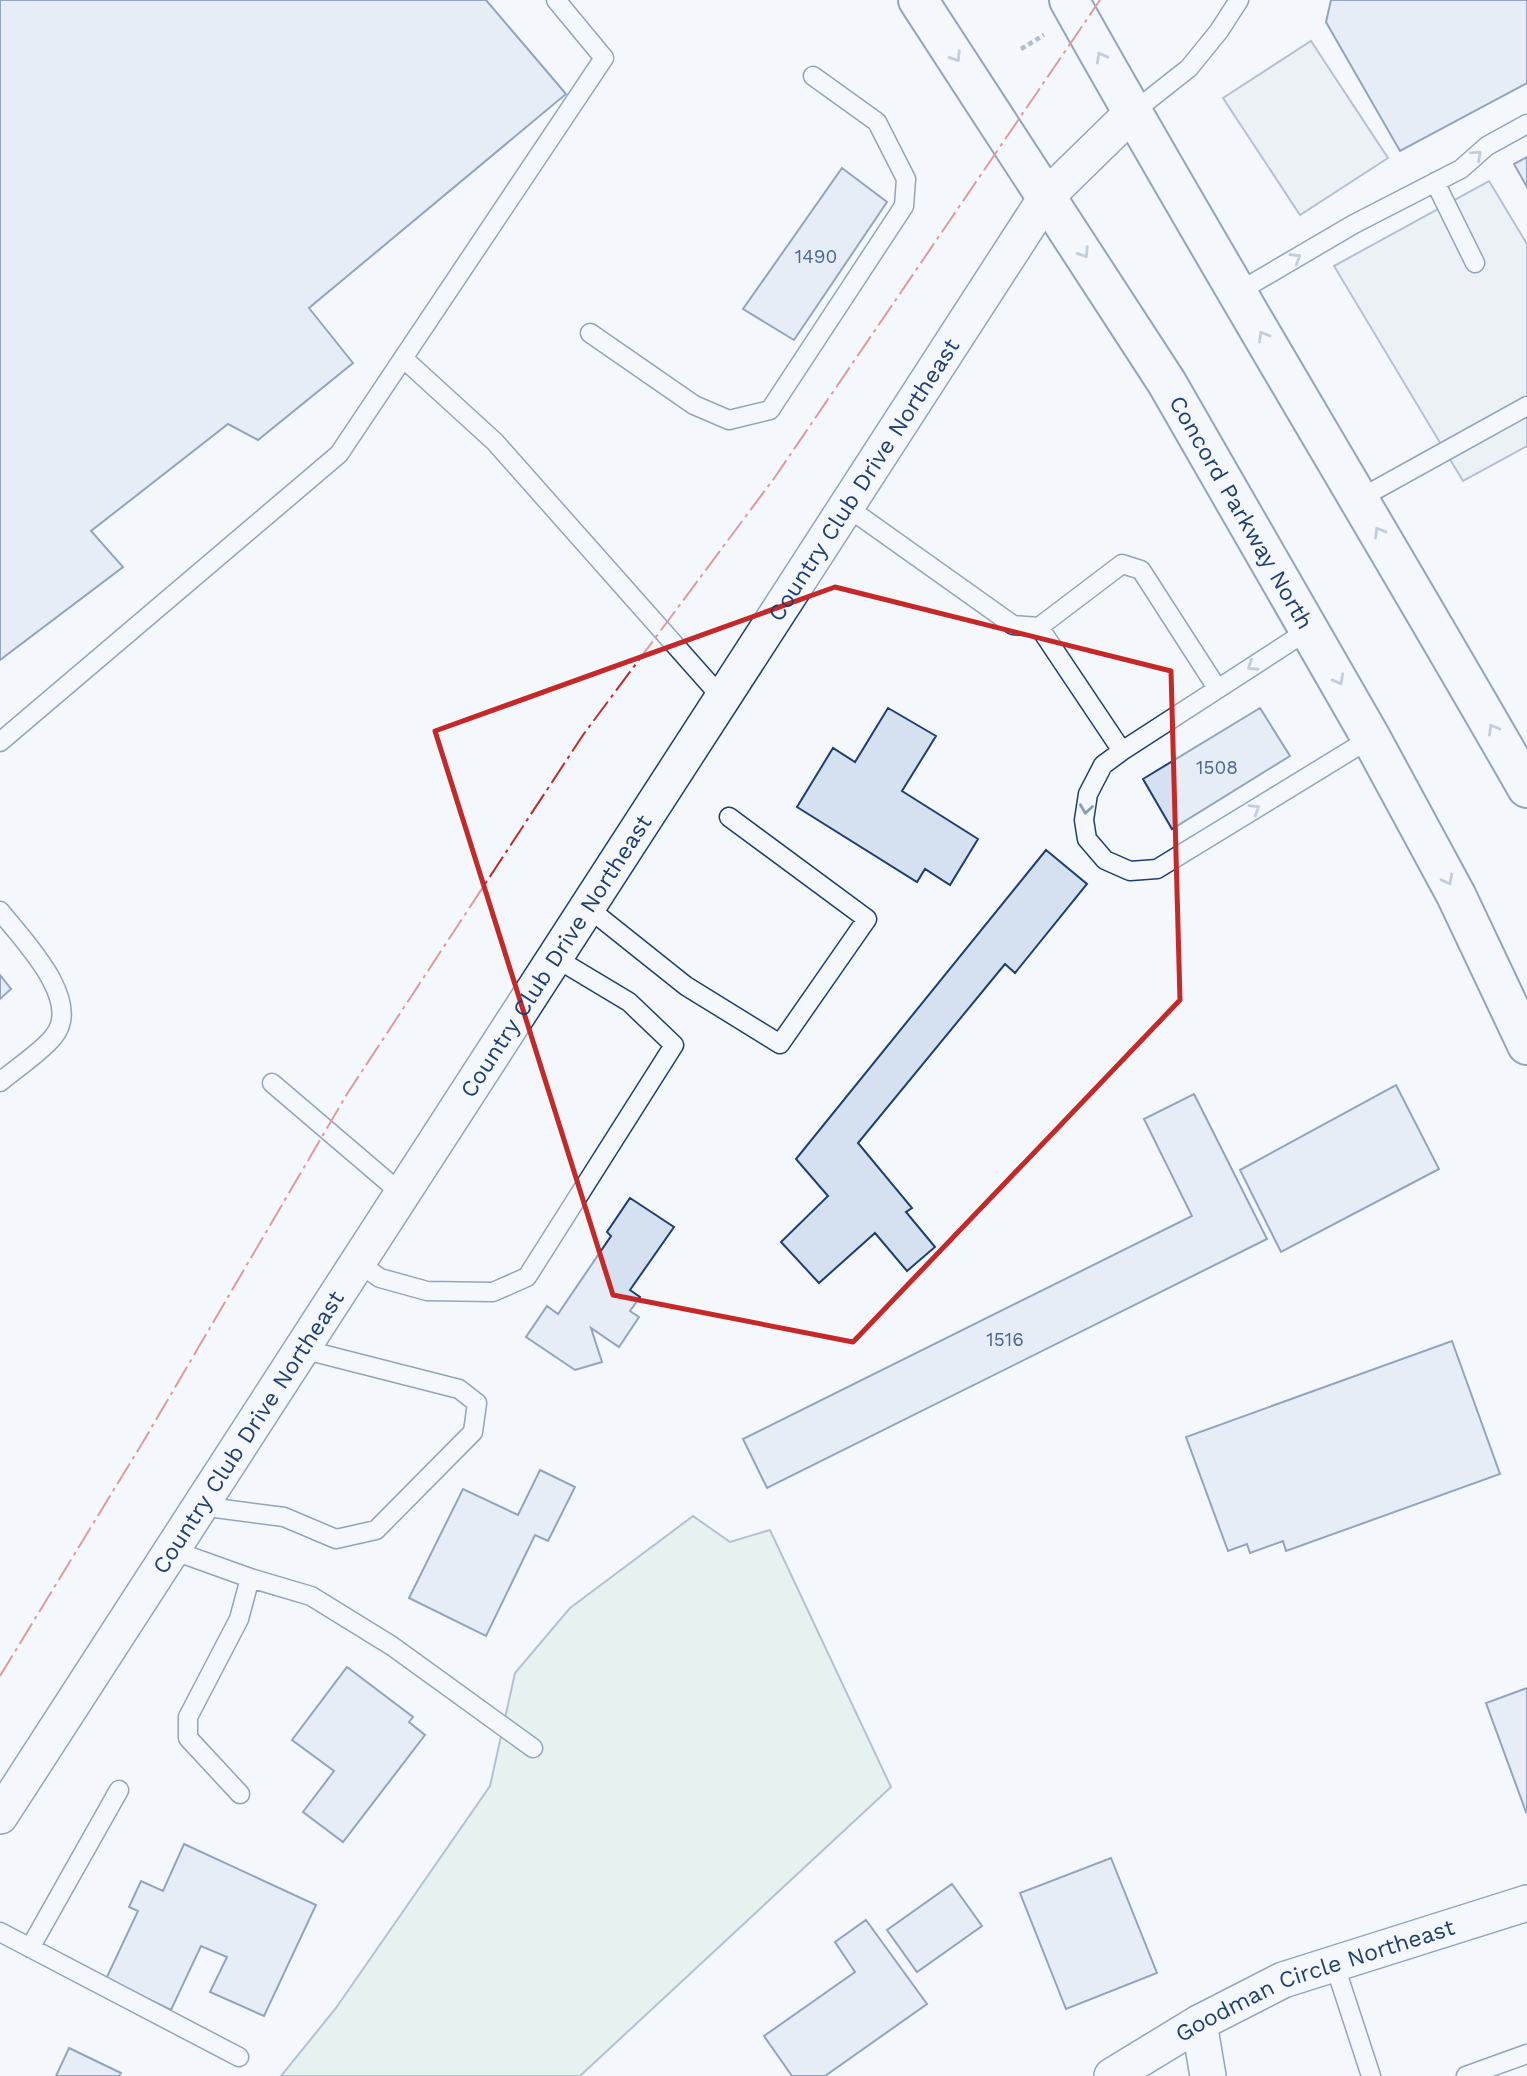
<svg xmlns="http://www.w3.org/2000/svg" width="1527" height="2076" font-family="'Work Sans',sans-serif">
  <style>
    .green { fill: #d7e8df; stroke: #687fa3; stroke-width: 2 }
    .parking { fill: #e3e8f0; stroke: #687fa3; stroke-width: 2 }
    .building { fill: #d5e0f0; stroke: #1d3f73; stroke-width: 2 }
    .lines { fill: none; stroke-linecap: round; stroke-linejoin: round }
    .service-casing { stroke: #1d3f73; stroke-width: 21 }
    .minor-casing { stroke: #1d3f73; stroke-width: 38 }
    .trunk-casing { stroke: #1d3f73; stroke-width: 42 }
    .path { stroke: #5e769c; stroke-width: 4.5; stroke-dasharray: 5 3.5; stroke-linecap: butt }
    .service { stroke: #f4f7fb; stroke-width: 18 }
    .minor { stroke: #f4f7fb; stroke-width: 35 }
    .trunk { stroke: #f4f7fb; stroke-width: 38 }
    .power { stroke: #c62828; stroke-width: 2; stroke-dasharray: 24 5 3.5 5; stroke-linecap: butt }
    .oneway { stroke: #889bb7 }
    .marked { fill: none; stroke: #c62828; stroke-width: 5; stroke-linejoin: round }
    .labels { text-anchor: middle; stroke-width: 5; stroke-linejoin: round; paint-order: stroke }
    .number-label { font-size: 19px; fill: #4b6792 }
    .street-label { font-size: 23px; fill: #1d3f73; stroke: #f4f7fb }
  </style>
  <rect width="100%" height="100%" fill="#f4f7fb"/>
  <path class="green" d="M693 1516 730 1542 770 1530 891 1787 580 2076H281L336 2008 490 1786 515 1673 570 1608Z"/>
  <path class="parking" d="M1311 41 1388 158 1300 215 1223 98Z
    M1489 181 1527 244V446L1463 481 1334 266Z"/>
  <path class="building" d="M0 0H486L566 94 309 308 353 363 258 440 228 424 91 531 123 567 0 660Z
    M1331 0H1527V83L1400 151 1326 22Z
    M1527 157V187L1514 164Z
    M842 168 887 202 794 340 743 309Z
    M888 708 936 736 902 791 978 839 950 885 925 869 917 882 797 807 833 748 855 762Z
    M1260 708 1290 756 1172 829 1143 779Z
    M1046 850 1087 884 1015 973 1005 964 858 1143 912 1208 906 1212 935 1247 907 1271 875 1233 819 1283 781 1242 828 1196 796 1159Z
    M0 975 11 989 0 999Z
    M1396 1085 1439 1169 1281 1252 1240 1170Z
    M1194 1094 1267 1239 767 1488 743 1439 1192 1216 1144 1119Z
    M630 1198 674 1227 630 1290 640 1297 630 1311 639 1317 619 1347 591 1328 602 1362 575 1370 526 1337 547 1306 558 1314 611 1236 607 1232Z
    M1452 1341 1500 1474 1286 1551 1283 1541 1250 1553 1247 1544 1228 1551 1186 1437Z
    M540 1470 575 1487 548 1541 535 1535 486 1636 409 1598 463 1489 518 1515Z
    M347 1667 413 1717 409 1722 425 1735 343 1842 303 1812 334 1771 292 1740Z
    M1527 1688V1811L1526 1812 1486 1703Z
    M184 1844 316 1905 264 2016 210 1992 227 1957 201 1946 171 2010 106 1979 138 1911 129 1907 141 1881 163 1891Z
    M1111 1858 1157 1973 1066 2009 1020 1893Z
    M952 1884 982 1926 917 1972 887 1930Z
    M866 1920 927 2004 825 2076H792L764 2036 855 1972 835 1942Z
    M69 2048 121 2073 119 2076H56Z"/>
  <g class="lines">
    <defs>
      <path id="service" d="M1132 113 1189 68 1219 31 1239 0
        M1435 182 1475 263
        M1238 292 1354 224 1461 169 1487 146 1527 124
        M590 333 694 405 729 420 770 410 904 206 906 179 877 122 813 76
        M403 358 495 442 722 698
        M1359 499 1527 406
        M847 507 1013 625 1039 627 1122 564 1141 570 1217 688
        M1039 627 1122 751
        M1310 629 1122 751 1103 765 1088 794 1084 820 1087 839 1105 860 1130 871 1157 869 1371 738
        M0 742 339 454 604 58 556 0
        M587 907 686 986 780 1044 867 919 729 817
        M0 911C22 939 83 1000 54 1036 43 1051 15 1069 0 1082
        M272 1083 402 1194
        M358 1263 380 1278 427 1291 493 1292 527 1277 674 1045 629 1002 554 957
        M200 1506 284 1517 336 1539 376 1530 473 1432 477 1403 459 1389 302 1349
        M172 1550 250 1578 311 1596 392 1646 533 1748
        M240 1794 188 1738V1717L239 1619 250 1578
        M0 1932 239 2057
        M30 1948 119 1790
        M1334 1963 1371 2076
        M1466 2076 1527 2054"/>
      <g id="minor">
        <path id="s1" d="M0 1816 1047 196 1132 113"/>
        <path d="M1199 2023 1208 2076"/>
        <path id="s2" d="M1112 2076 1199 2023 1283 1980 1527 1903"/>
      </g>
      <g id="trunk">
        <path id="s3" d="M918 0 1167 383 1371 738 1456 895 1527 1045"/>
        <path d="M1069 0C1217 265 1376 524 1527 788"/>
      </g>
    </defs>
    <use href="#service" class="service-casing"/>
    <use href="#minor" class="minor-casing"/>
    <use href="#trunk" class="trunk-casing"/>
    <path class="path" d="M1021 49 1044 35"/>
    <use href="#service" class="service"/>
    <use href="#minor" class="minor"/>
    <use href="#trunk" class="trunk"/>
    <path class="power" d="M0 1676 143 1442 347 1094 583 735 775 477 1100 0"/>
  </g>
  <defs><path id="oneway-chevron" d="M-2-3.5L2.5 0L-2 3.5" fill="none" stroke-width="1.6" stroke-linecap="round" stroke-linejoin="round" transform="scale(1.75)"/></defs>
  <g class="oneway">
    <use href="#oneway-chevron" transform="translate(956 57) rotate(57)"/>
    <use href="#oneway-chevron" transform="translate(1101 57) rotate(-119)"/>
    <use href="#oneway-chevron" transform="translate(1477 155) rotate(-42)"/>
    <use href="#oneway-chevron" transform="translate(1084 253) rotate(57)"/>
    <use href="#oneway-chevron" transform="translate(1296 258) rotate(-31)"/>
    <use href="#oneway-chevron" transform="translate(1263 336) rotate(-120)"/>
    <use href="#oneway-chevron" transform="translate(1379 532) rotate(-121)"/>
    <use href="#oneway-chevron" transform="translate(1252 666) rotate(147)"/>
    <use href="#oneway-chevron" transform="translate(1339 680) rotate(61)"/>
    <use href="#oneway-chevron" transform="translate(1493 729) rotate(-120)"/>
    <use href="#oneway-chevron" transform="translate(1086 809) rotate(98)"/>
    <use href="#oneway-chevron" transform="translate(1255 809) rotate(-31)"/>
    <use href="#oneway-chevron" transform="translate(1448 880) rotate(62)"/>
  </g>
  <path d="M0 0H1527V2076H0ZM835 587 1171 671 1180 1000 853 1342 613 1295 435 731Z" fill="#f4f7fb" fill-opacity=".55" fill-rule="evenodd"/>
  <path class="marked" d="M835 587 1171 671 1180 1000 853 1342 613 1295 435 731Z"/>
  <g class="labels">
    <g class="number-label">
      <text x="816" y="263">1490</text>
      <text x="1217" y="774">1508</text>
      <text x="1005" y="1346">1516</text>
    </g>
    <g class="street-label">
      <text dy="8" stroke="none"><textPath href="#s1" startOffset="1591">Country Club Drive Northeast</textPath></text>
      <text dy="8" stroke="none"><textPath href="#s3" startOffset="606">Concord Parkway North</textPath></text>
      <text dy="8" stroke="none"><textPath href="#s1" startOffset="1024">Country Club Drive Northeast</textPath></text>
      <text dy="8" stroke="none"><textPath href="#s1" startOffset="457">Country Club Drive Northeast</textPath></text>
      <text dy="8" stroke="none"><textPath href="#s2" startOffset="226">Goodman Circle Northeast</textPath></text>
    </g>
  </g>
</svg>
